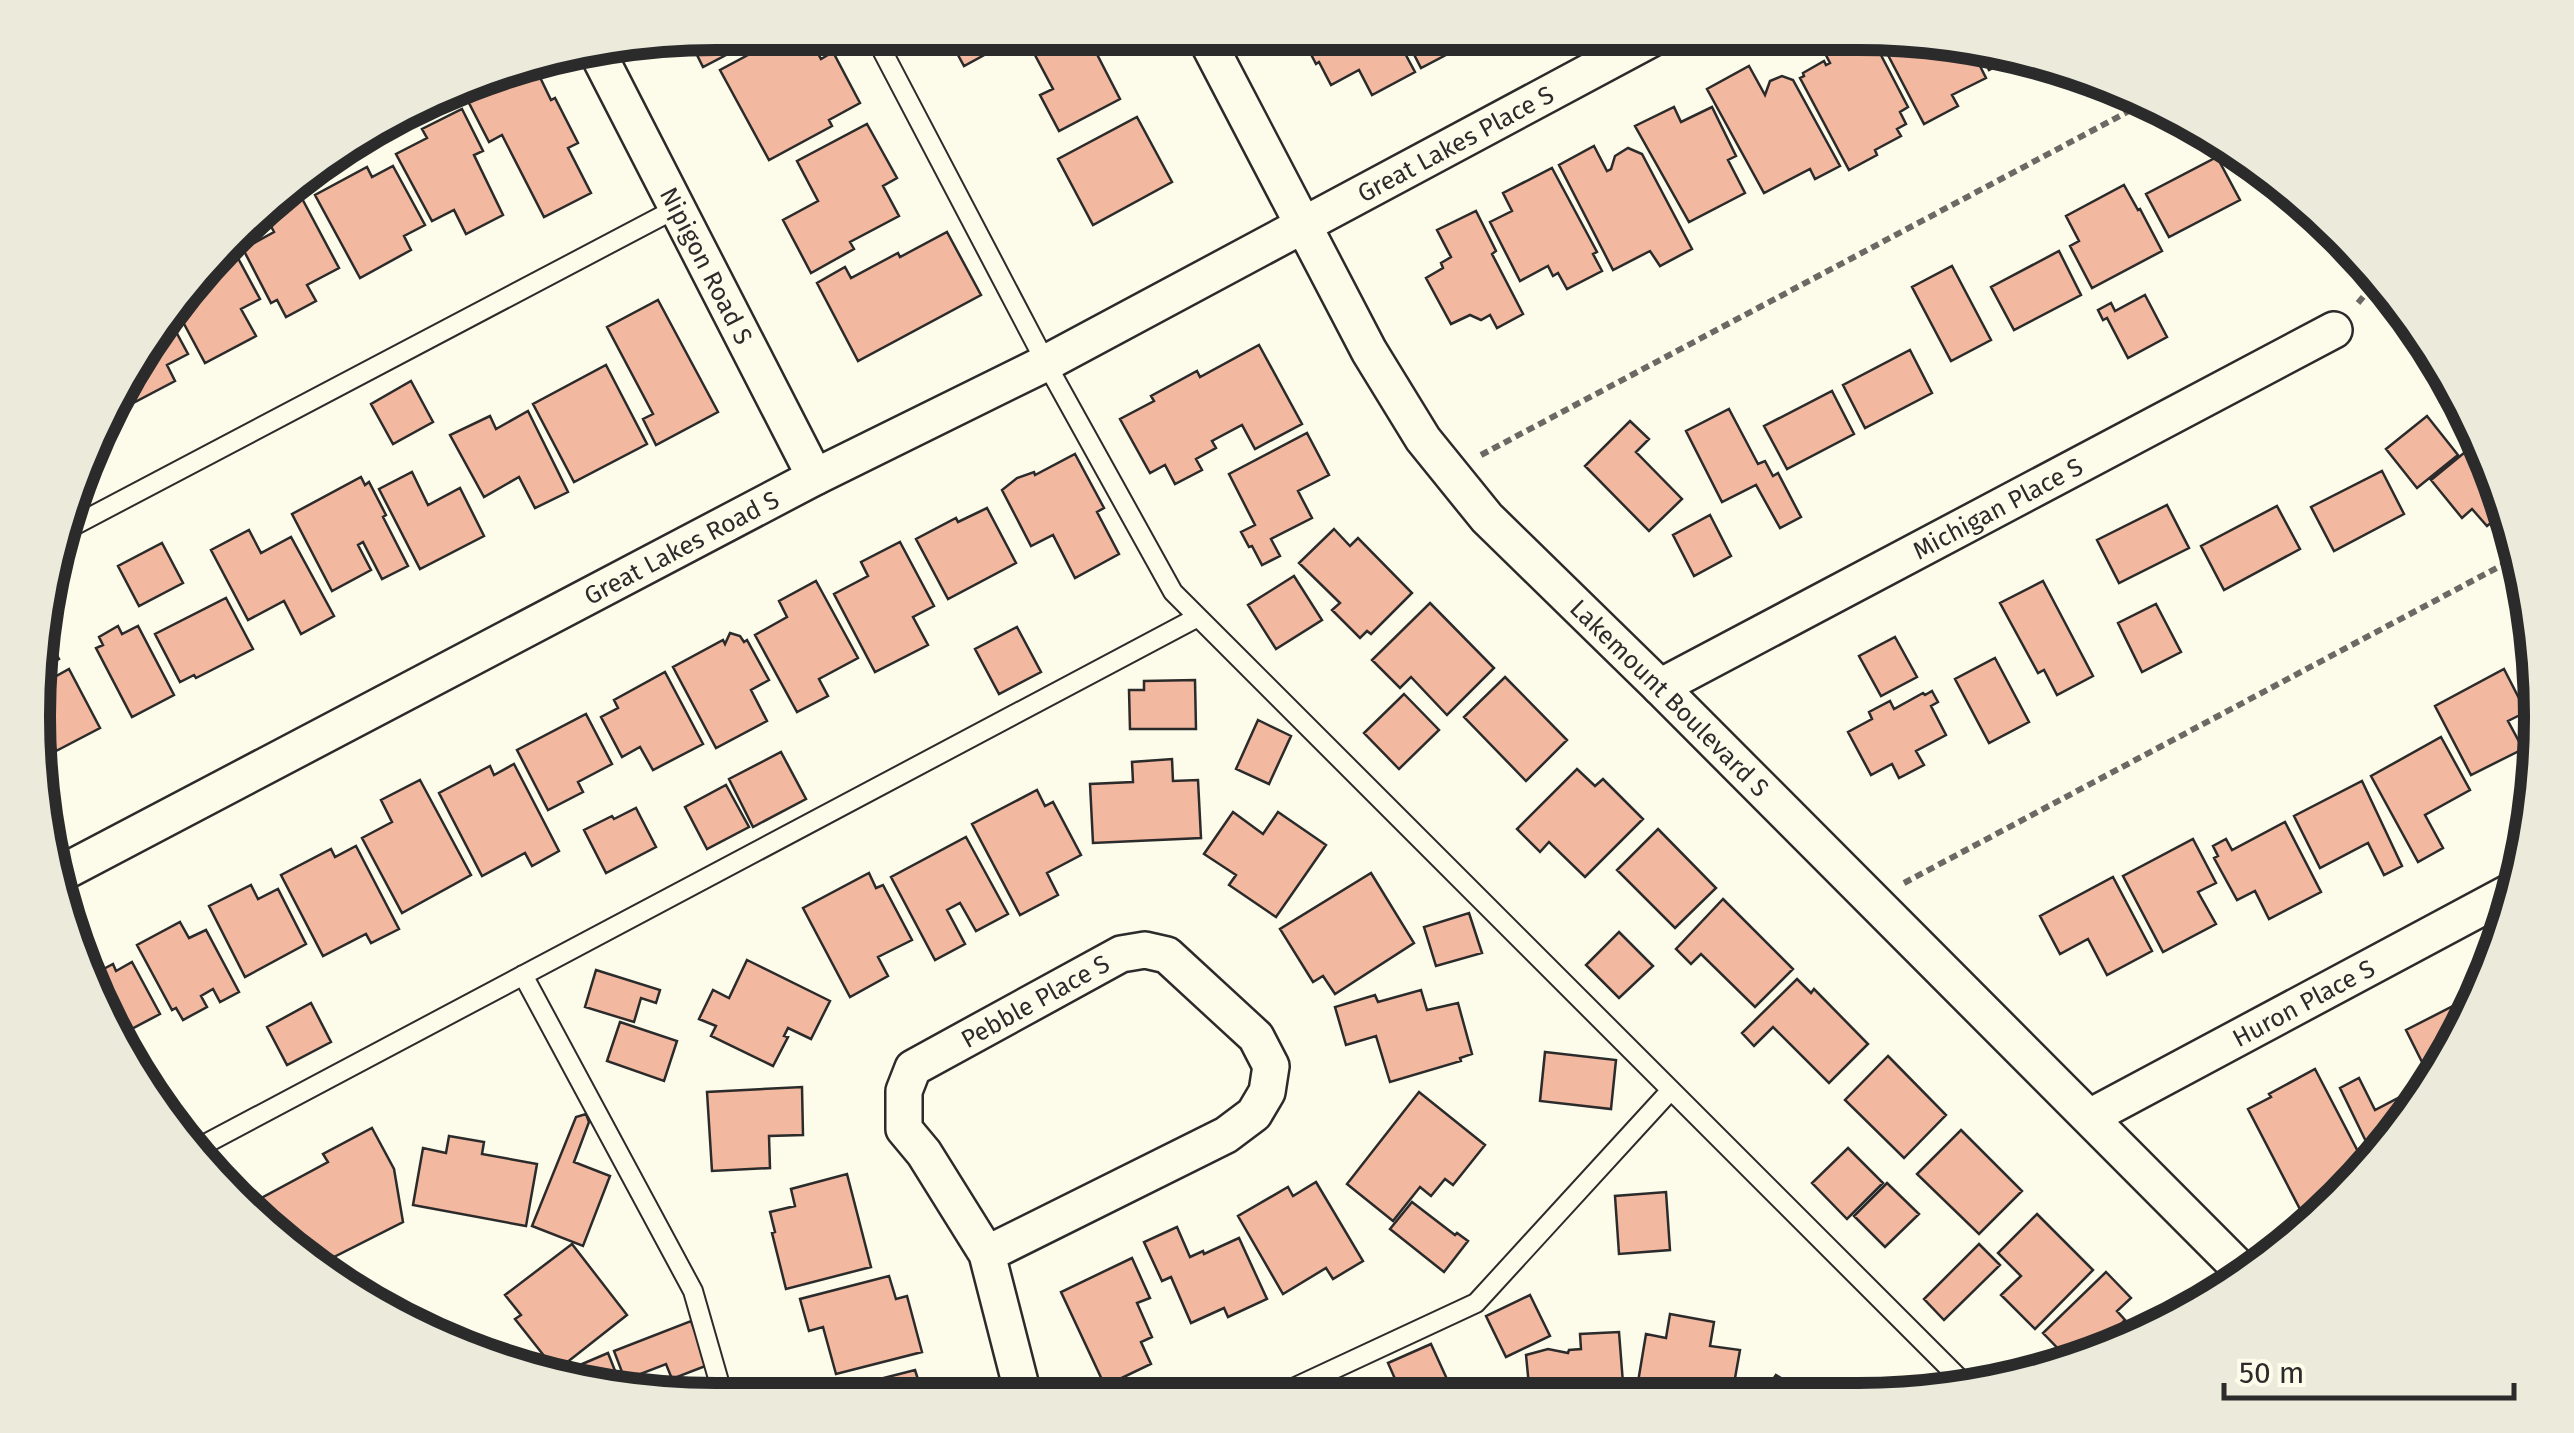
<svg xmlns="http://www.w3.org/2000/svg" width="2574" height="1433" font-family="'Fira Sans',sans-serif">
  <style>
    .building { fill: #f2b8a0; stroke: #2b2b2b; stroke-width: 2.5 }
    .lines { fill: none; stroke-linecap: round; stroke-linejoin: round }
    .service-casing { stroke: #2b2b2b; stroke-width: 22 }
    .minor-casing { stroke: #2b2b2b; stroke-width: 40 }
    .path { stroke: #6a6964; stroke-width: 6; stroke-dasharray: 8 5; stroke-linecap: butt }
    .service { stroke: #fdfbea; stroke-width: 18 }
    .minor { stroke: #fdfbea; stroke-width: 35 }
    .labels { text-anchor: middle; stroke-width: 8; stroke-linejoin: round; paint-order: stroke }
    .street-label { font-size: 25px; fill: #2b2b2b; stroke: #fdfbea }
    .rim { fill: none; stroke: #2b2b2b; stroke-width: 12 }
  </style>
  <rect width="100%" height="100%" fill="#fdfbea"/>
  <path class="building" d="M716 32 750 33 745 35 749 43 703 67 688 37Z
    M789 33H807L821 59 833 52 860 103 829 120 832 126 769 160 720 70Z
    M946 33H1019L1009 38 1010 41 964 66Z
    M1040 33H1086L1120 99 1059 131 1040 95 1053 89 1027 40Z
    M1300 33H1394L1415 72 1372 95 1359 70 1331 85 1319 62 1316 64Z
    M1403 33H1456L1463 46 1421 68Z
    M1815 34H1870L1908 107 1900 112 1906 124 1897 129 1901 136 1875 150 1877 155 1849 170 1800 78 1804 76 1803 73 1824 61 1826 65 1830 63Z
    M1877 34H1902L1971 48 1986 78 1952 95 1958 106 1924 124Z
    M1978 49 2015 56 1989 70Z
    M1749 66 1765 95 1770 81 1782 76 1793 80 1840 166 1815 179 1810 169 1764 193 1707 89Z
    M536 69 551 100 555 98 578 143 568 148 591 193 544 217 502 135 489 142 469 103Z
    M1674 107 1681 122 1712 107 1736 156 1728 160 1745 193 1689 222 1635 126Z
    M462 109 483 151 474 155 503 215 466 234 454 210 432 221 396 154 427 138 422 129Z
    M1137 117 1172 182 1093 225 1058 159Z
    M867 124 897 178 883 186 899 216 850 242 854 249 811 273 783 220 818 201 797 161Z
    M1594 146 1607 171 1611 169 1615 156 1628 148 1642 154 1692 249 1660 266 1650 251 1613 270 1559 165Z
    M2217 157 2240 200 2169 237 2146 194Z
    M393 166 425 225 404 236 411 250 360 278 315 195 367 167 372 177Z
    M1552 168 1597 252 1593 254 1602 271 1567 289 1558 273 1553 276 1548 266 1520 281 1490 222 1512 211 1503 193Z
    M2124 185 2138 210 2140 209 2162 251 2092 288 2070 246 2079 241 2066 216Z
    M298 191 339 268 307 285 316 301 286 317 277 300 271 303 243 249 274 232 264 213 270 207Z
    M1476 211 1496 251 1492 254 1523 314 1497 328 1490 315 1481 320 1470 315 1451 324 1426 278 1443 268 1441 263 1451 257 1437 230Z
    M947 232 981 295 858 361 817 283 845 267 851 278 898 253 900 257Z
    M232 247 260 299 241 309 256 336 205 363 175 307Z
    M2059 251 2081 295 2014 330 1991 287Z
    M1952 266 1991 340 1951 361 1912 287Z
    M2145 295 2167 337 2128 358 2107 318 2103 320 2098 310 2111 303 2115 311Z
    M658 300 718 412 656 445 643 419 653 414 607 327Z
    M167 315 188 354 167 365 175 381 135 402 132 395 119 402 148 336Z
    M1259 345 1302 424 1255 449 1242 425 1212 441 1216 448 1196 459 1202 470 1175 484 1165 465 1150 473 1120 419 1154 401 1151 396 1197 371 1200 377Z
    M1910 350 1932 393 1865 428 1843 385Z
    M606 365 647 444 574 482 533 404Z
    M411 381 433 422 393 444 371 404Z
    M1832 391 1854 434 1787 469 1764 426Z
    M1729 409 1758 464 1765 461 1773 476 1778 473 1801 517 1780 528 1756 485 1722 502 1686 431Z
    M528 411 568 492 535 508 519 477 484 497 450 435 490 416 496 429Z
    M2427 416 2458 455 2417 488 2386 449Z
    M1630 421 1649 439 1636 452 1682 499 1649 531 1585 466Z
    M1307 433 1329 475 1298 491 1312 518 1271 539 1280 556 1262 565 1252 546 1249 547 1241 532 1255 525 1229 474Z
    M2481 439 2507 510 2487 526 2472 509 2462 518 2431 480Z
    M1075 454 1104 508 1097 512 1119 554 1075 578 1053 535 1031 546 1002 490 1017 478 1034 472 1035 475Z
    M2382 471 2404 514 2334 551 2311 507Z
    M412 472 428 505 460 488 484 536 420 569 379 489Z
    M361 477 365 485 369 482 386 515 383 517 408 566 382 579 363 542 358 545 371 570 332 591 292 514Z
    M2167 505 2189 548 2119 583 2097 540Z
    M2277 506 2300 549 2224 590 2201 546Z
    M987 508 1016 563 948 599 916 539 956 518 958 522Z
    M1710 515 1731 556 1694 576 1673 535Z
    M1334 529 1350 546 1358 538 1412 593 1371 634 1367 631 1360 638 1332 610 1340 603 1299 563Z
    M249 530 261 553 291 537 334 616 301 634 284 601 248 620 211 550Z
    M900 542 934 606 913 617 928 645 875 672 834 594 868 576 861 562Z
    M162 543 183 583 139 606 118 566Z
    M1294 576 1322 620 1276 649 1248 605Z
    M816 581 858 658 819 679 828 696 797 712 755 635 787 617 779 601Z
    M2043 581 2093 676 2057 695 2044 670 2038 673 2000 603Z
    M226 598 253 649 196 678 194 675 180 682 155 634Z
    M1430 603 1494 668 1447 715 1411 677 1400 688 1372 660Z
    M2156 604 2181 652 2142 672 2118 623Z
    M118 626 122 634 138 626 174 695 132 717 96 648 103 645 99 637Z
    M1017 627 1041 672 999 694 975 649Z
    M730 633 740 636 744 642 747 640 769 680 751 690 767 721 716 748 673 667 723 640 725 644Z
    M46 636 59 659 43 667Z
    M1895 637 1917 677 1881 696 1859 656Z
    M2537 655 2540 672 2538 708 2524 659Z
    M1995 658 2029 722 1989 743 1955 679Z
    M69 669 100 728 56 751 54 745 38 754 35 748 42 684Z
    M2504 669 2526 712 2508 721 2523 749 2471 775 2435 706Z
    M665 672 703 744 653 770 640 747 622 757 601 717 618 708 614 700Z
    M1505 677 1567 740 1526 781 1464 717Z
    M1195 680 1196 729H1130L1129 690H1144V681Z
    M1932 691 1938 702 1931 706 1946 735 1916 751 1924 765 1899 778 1892 764 1871 775 1848 732 1872 719 1869 712 1890 701 1894 709 1923 693 1925 695Z
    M1404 694 1439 730 1399 769 1364 733Z
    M586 714 612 764 578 782 583 792 548 810 517 750Z
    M1258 720 1291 736 1269 784 1236 769Z
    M2441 737 2470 790 2425 815 2443 848 2418 862 2371 776Z
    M781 752 806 799 753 827 729 779Z
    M1172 759 1173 781 1198 780 1201 838 1093 843 1090 784 1133 782 1132 762Z
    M514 764 559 851 532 866 525 853 482 876 439 793 490 766 494 775Z
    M1577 769 1595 786 1603 779 1643 819 1585 877 1549 842 1540 852 1517 829Z
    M420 780 471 875 402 913 362 838 392 822 381 800Z
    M2362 781 2402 866 2384 875 2368 843 2320 868 2294 816Z
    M726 785 749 827 707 849 685 807Z
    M1037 790 1045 806 1053 802 1081 855 1047 873 1058 895 1020 915 972 824Z
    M636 808 656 847 606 873 584 830 612 816 614 819Z
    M1233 812 1263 834 1278 812 1326 845 1276 917 1229 885 1236 875 1204 854Z
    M2285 822 2321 892 2269 919 2255 891 2237 900 2214 858 2218 856 2213 846 2226 839 2232 850Z
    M1658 829 1716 888 1675 928 1617 870Z
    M966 837 1008 914 976 931 960 903 947 910 965 944 935 960 891 877Z
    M2193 839 2216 883 2198 892 2216 924 2163 952 2123 876Z
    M356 846 399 929 371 943 366 934 323 956 281 875 331 849 335 857Z
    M869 873 876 888 883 885 912 940 878 957 888 976 850 997 803 908Z
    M1371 873 1414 943 1335 994 1323 976 1313 982 1280 929Z
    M2113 877 2152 951 2107 975 2088 939 2060 954 2040 916Z
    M251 885 258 899 278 889 306 944 245 977 209 906Z
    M1723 899 1793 969 1755 1007 1701 954 1691 964 1676 949Z
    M1469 913 1482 953 1436 966 1424 927Z
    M180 922 189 938 206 930 239 992 220 1002 213 989 201 996 207 1007 183 1020 176 1008 172 1010 137 945Z
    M1619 932 1653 966 1619 998 1586 965Z
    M747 960 830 1001 811 1039 788 1028 784 1036 788 1037 773 1066 711 1036 716 1026 699 1019 713 990 729 998Z
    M132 962 160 1014 120 1035 85 979 113 964 116 971Z
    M2493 964 2482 987 2475 973Z
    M596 970 660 990 656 1003 641 998 634 1022 585 1007Z
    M1797 979 1811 993 1814 989 1868 1044 1829 1083 1773 1027 1754 1046 1742 1033Z
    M1421 990 1427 1010 1458 1003 1472 1054 1460 1058 1461 1061 1390 1082 1376 1036 1346 1045 1335 1007 1375 995 1378 1002Z
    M311 1003 331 1042 287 1065 267 1027Z
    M2457 1004 2466 1022 2450 1059 2432 1082 2406 1030Z
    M620 1022 677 1041 664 1081 607 1061Z
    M1545 1052 1616 1060 1611 1109 1540 1101Z
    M1888 1056 1946 1115 1904 1158 1845 1100Z
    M2315 1069 2366 1167 2351 1188 2302 1213 2248 1109 2271 1097 2269 1094Z
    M2359 1078 2375 1110 2423 1085 2426 1090 2374 1158 2340 1088Z
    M802 1087 803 1135 769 1136 770 1168 712 1171 707 1092Z
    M1419 1092 1485 1145 1453 1185 1445 1179 1431 1196 1420 1187 1393 1221 1347 1184Z
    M586 1114 589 1122 574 1162 610 1176 583 1246 532 1226 576 1117Z
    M372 1128 394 1169 403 1222 320 1264 261 1216 254 1202 328 1162 323 1154Z
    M1961 1130 2022 1191 1979 1234 1917 1174Z
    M449 1136 484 1142 482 1154 537 1164 526 1226 413 1205 423 1148 446 1153Z
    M1848 1148 1883 1183 1847 1219 1812 1183Z
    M847 1174 871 1267 786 1289 772 1233 775 1232 770 1212 795 1206 791 1189Z
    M1316 1182 1363 1261 1333 1279 1326 1268 1283 1294 1238 1216 1288 1187 1293 1196Z
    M1887 1183 1919 1214 1885 1247 1854 1216Z
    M1666 1192 1670 1250 1619 1254 1615 1196Z
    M1412 1202 1455 1235 1457 1233 1468 1241 1444 1272 1390 1229Z
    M2037 1214 2093 1270 2035 1329 2001 1295 2021 1276 1998 1253Z
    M1177 1227 1190 1257 1203 1251 1204 1254 1239 1238 1267 1299 1228 1317 1224 1308 1191 1323 1171 1277 1162 1281 1144 1242Z
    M572 1244 627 1315 556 1371 515 1319 521 1315 505 1295Z
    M1979 1244 2000 1265 1944 1320 1924 1299Z
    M1132 1258 1150 1298 1137 1303 1152 1337 1141 1342 1151 1364 1105 1386 1061 1292Z
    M2106 1272 2131 1298 2117 1311 2125 1320 2120 1325 2132 1337 2074 1365 2043 1333Z
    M889 1276 896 1299 907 1296 922 1352 836 1374 823 1327 809 1331 800 1299Z
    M1530 1295 1550 1336 1506 1357 1486 1316Z
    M1670 1314 1714 1322 1710 1346 1740 1350 1732 1395 1673 1396 1637 1388 1646 1334 1666 1338Z
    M691 1321 708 1365 672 1379 666 1364 625 1380 614 1351Z
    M1619 1332 1624 1396H1530L1526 1355 1548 1349 1568 1353 1569 1350 1581 1349 1580 1334Z
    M1431 1344 1452 1390 1438 1396 1403 1397 1388 1363Z
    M608 1353 623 1391 556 1380 554 1376Z
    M915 1370 924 1398 826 1399 825 1393Z
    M1776 1375 1808 1395H1762Z
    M1887 1381 1902 1395H1874Z"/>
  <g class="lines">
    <defs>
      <path id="service" d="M873 33 1046 363 1173 592 1970 1389
        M58 534 677 208
        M523 975 693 1291 724 1399
        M192 1151 1198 617
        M1274 1397 1476 1303 1671 1090"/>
      <g id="minor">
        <path id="s1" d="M1203 33 1369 351 1423 439 1487 518 1660 687 2248 1277"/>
        <path id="s2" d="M597 52 815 477"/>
        <path id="s3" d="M1660 687 2334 330"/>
        <path id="s4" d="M60 874 815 477 1046 363 1660 34"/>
        <path id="s5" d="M2090 1117 2516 889"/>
        <path d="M987 1254 1226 1135 1254 1114 1267 1092 1271 1066 1256 1037 1167 955 1145 950 1121 954 913 1068 904 1091V1129L924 1153 987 1254 1024 1398"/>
      </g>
    </defs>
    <use href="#service" class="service-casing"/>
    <use href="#minor" class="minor-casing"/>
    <path class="path" d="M2358 303 2379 278
      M1481 455 2148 101
      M1904 883 2521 555"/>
    <use href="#service" class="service"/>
    <use href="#minor" class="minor"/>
  </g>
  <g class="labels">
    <g class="street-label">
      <text dy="9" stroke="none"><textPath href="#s4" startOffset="1575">Great Lakes Place S</textPath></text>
      <text dy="9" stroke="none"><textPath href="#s2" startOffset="240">Nipigon Road S</textPath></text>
      <text dy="9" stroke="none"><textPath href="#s3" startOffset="382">Michigan Place S</textPath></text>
      <text dy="9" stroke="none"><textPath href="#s4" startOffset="702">Great Lakes Road S</textPath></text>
      <text dy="9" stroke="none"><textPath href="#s1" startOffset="820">Lakemount Boulevard S</textPath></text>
      <text transform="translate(1035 1001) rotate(-29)" y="9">Pebble Place S</text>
      <text dy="9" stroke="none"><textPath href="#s5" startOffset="242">Huron Place S</textPath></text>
    </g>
  </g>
  <path d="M0 0H2574V1433H0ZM716 50H1858A666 666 0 0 1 2524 716V717A666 666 0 0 1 1858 1383H716A666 666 0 0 1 50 717V716A666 666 0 0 1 716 50Z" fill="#eceadb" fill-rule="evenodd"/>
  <path class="rim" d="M716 50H1858A666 666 0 0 1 2524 716V717A666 666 0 0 1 1858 1383H716A666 666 0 0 1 50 717V716A666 666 0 0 1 716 50Z"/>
  <path d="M2224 1383v15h290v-15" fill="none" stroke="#2b2b2b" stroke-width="5"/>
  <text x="2239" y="1383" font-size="30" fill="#2b2b2b" stroke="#fdfbea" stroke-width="8" paint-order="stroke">50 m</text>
</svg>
